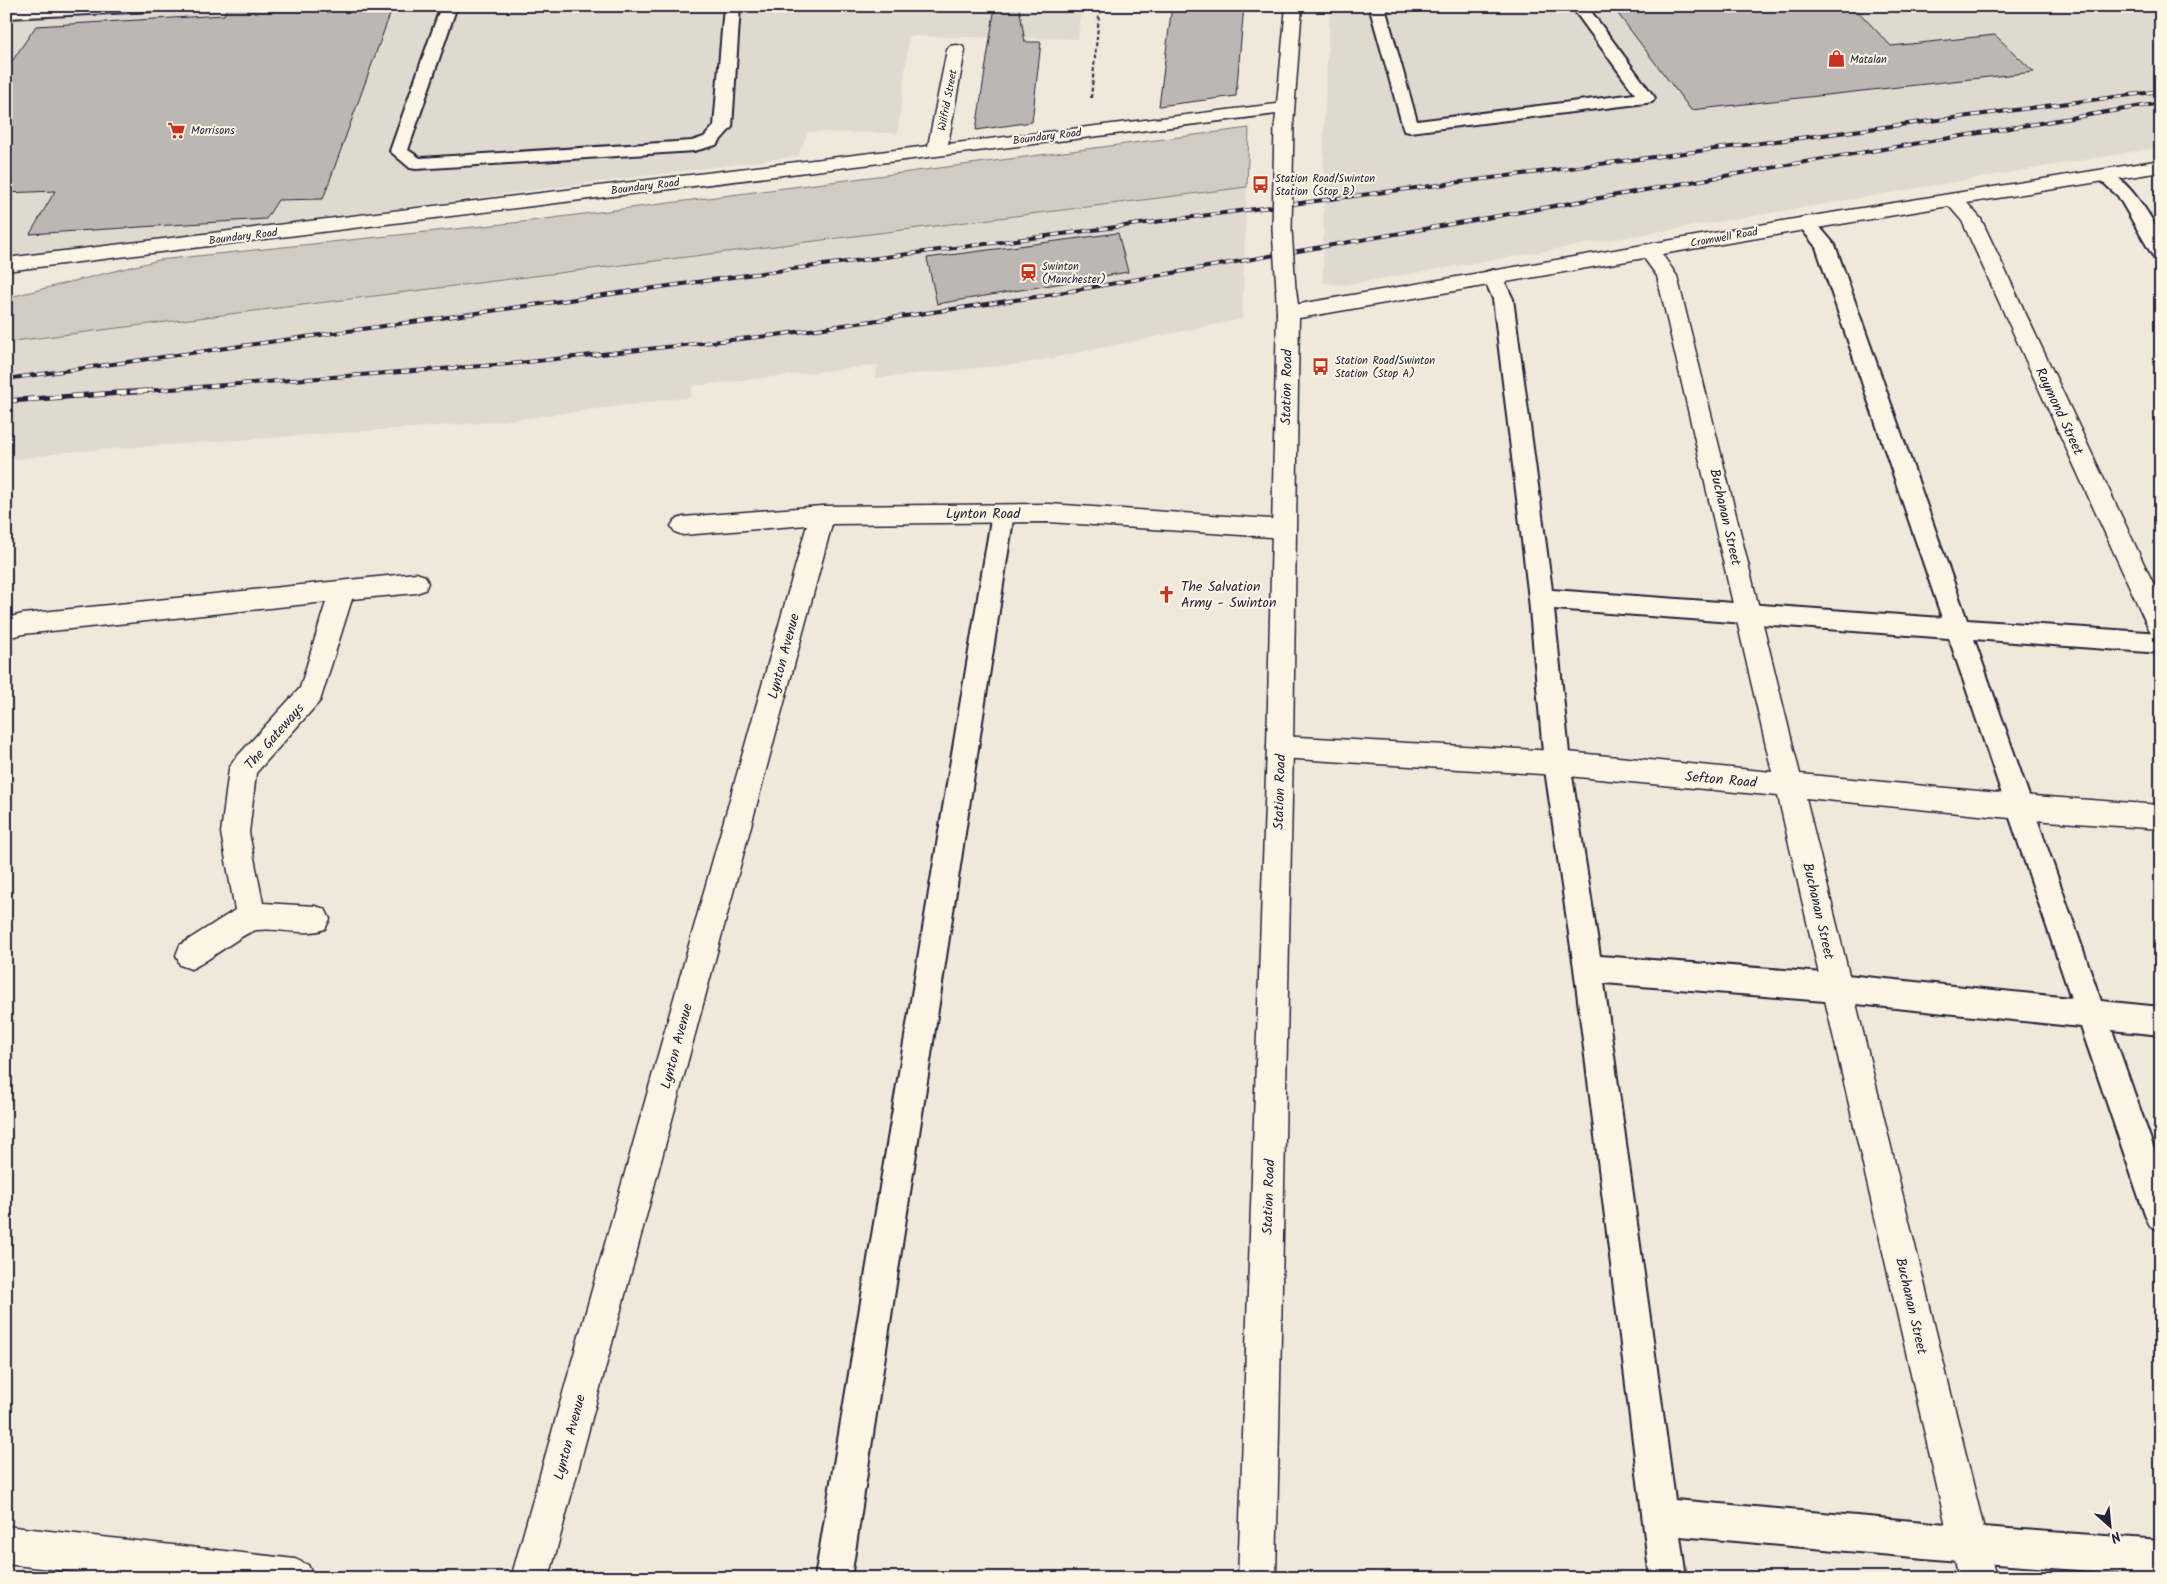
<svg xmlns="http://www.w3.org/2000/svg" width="2167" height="1584" font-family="Kalam,sans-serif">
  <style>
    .built { fill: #e0d9cf }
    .green { fill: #d1cbc3; stroke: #7a767f }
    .building { fill: #bcb7b3; stroke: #22223b }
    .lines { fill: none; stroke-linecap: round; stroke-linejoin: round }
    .service-casing { stroke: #22223b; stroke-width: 4 }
    .minor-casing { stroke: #22223b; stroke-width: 3 }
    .secondary-casing { stroke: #22223b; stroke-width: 3 }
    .path { stroke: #22223b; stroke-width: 2; stroke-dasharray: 4 2.5; stroke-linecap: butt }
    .service { fill: #fcf5e5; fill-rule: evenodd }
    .minor { fill: #fcf5e5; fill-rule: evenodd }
    .secondary { fill: #fcf5e5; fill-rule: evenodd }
    .rail-far1-casing { stroke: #22223b; stroke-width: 4 }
    .rail-casing { stroke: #22223b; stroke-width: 5.5 }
    .rail-far1 { stroke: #fcf5e5; stroke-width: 2.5; stroke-dasharray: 8; stroke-linecap: butt }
    .rail { stroke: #fcf5e5; stroke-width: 4; stroke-dasharray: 11; stroke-linecap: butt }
    .secondary-bridge-casing { stroke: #22223b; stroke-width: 22; stroke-linecap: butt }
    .secondary-bridge { stroke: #fcf5e5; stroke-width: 19 }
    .labels { text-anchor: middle; stroke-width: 4; stroke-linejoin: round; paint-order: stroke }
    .far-poi-label { font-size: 11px; fill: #22223b; stroke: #fcf5e5; text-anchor: start }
    .far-street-label { font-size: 11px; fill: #22223b; stroke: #fcf5e5 }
    .street-label { font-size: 14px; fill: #22223b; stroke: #fcf5e5 }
    .poi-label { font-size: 14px; fill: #22223b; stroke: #fcf5e5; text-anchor: start }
  </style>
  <rect width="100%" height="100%" fill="#efe8db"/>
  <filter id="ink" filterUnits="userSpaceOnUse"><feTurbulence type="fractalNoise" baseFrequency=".02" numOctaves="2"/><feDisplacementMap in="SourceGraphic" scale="10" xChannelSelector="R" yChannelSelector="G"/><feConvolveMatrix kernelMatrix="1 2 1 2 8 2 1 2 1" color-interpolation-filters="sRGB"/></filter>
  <g filter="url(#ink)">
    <path class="built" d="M6 6H1081L1078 39 909 36 898 133 808 132 798 156 6 259Z
      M1330 6H2161V147L1344 285 1323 283 1324 121Z
      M1249 128 1242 319 1028 363 875 378 878 365 692 386 690 397 494 422 67 452 6 461V298L159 260 522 222Z"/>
    <path class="green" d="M1249 128 1247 187 6 342V298L159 260 522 222Z"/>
    <path class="building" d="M228 6H393L323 199 278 200 266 219 30 234 55 191 6 193V70L36 26 224 15Z
      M995 6H1019L1025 42H1041L1032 122 976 130Z
      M1172 6H1244L1236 96 1159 106Z
      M1612 6H1853L1891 46 1995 35 2034 72 1691 110Z
      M1118 233 1128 272 937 304 927 258Z"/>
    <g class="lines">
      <defs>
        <path id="service" d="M61 6H162L160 9 154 11 6 18V8Z
          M441 6H457L408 150 420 158 692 141 704 137 714 126 724 6H740L732 127 716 145 694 151 416 169 410 168 390 151Z
          M1369 6H1393L1386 11 1417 121 1635 94 1571 6H1587L1655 98 1652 102 1646 103 1410 132 1404 131Z
          M2105 170C2125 176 2153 217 2160 236 2163 243 2161 253 2161 260L2154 258 2118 196 2096 176 2099 172Z
          M1806 217 1813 219 1835 245 1967 620 2161 633V653L1974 639 2101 1001 2161 1007V1035L2112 1030 2161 1169V1231L2150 1226 2145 1215 2081 1027 1837 1002 1604 983 1675 1500 1969 1526 2161 1540V1576L1969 1562 1680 1536 1686 1578H1650L1574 968 1544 763 1529 599 1493 299 1483 276 1486 272 1493 270 1500 272 1513 299 1552 590 1942 618 1816 247 1797 223 1799 219ZM1554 609 1949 638 2071 998 1837 974 1600 956 1570 763Z
          M1003 505 1011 507 1014 513 851 1578H815L992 513 995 507Z"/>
        <path id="minor" d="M956 45 962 46 965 50 948 144 1285 103 1291 104 1294 108 1291 112 1285 113 6 271V258L928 146 947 50 950 46Z
          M2161 160V172L1967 203 1981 219 2161 600V637L2152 634 2148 627 1962 221 1949 206 1662 254 1677 276 1800 774 2020 795 2161 805V829L2020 819 1806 798 1996 1578H1958L1778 796 1557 775 1280 758 1270 755 1267 747 1270 739 1280 736 1557 751 1772 772 1657 276 1644 258 1288 320 1281 318 1277 313 1281 308 1288 306 1806 217Z
          M1049 504 1284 520 1292 523 1296 529 1292 535 1284 538 1049 522 832 524 549 1578H511L807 525 683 535 675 532 671 526 675 520 683 517 822 506Z
          M416 573 425 576 428 583 425 590 416 593 352 599 320 701 256 773 249 833 263 903 315 906 325 909 330 919 325 929C303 937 280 927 257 930 245 931 208 962 191 969L180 965 176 955 180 945 235 910 221 833 229 769 233 761 300 688 326 602 23 634 6 638V618L23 614Z
          M6 1526 295 1559 308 1565 314 1578H127L6 1564Z"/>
        <path id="secondary" d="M1286 6H1302L1293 125 1291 129 1284 131 1277 129 1275 125Z
          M1286 282 1293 284 1296 289 1299 313 1293 747 1276 1578H1238L1267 747 1277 313 1276 289 1279 284Z"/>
      </defs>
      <use href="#service" class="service-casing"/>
      <use href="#minor" class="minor-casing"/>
      <use href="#secondary" class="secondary-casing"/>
      <path class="path" d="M1091 98 1100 6"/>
      <use href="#service" class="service"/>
      <use href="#minor" class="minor"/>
      <use href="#secondary" class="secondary"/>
      <defs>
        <path id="rail-far1" d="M6 379 747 275 2161 91
          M130 392 509 364 776 335 1042 296 1799 163 2161 103"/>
        <path id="rail" d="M6 401 147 391"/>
      </defs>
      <use href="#rail-far1" class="rail-far1-casing"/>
      <use href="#rail" class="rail-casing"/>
      <use href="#rail-far1" class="rail-far1"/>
      <use href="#rail" class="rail"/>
      <defs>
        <path id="secondary-bridge" d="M1284 125 1282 230 1286 289"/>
      </defs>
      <use href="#secondary-bridge" class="secondary-bridge-casing"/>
      <use href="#secondary-bridge" class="secondary-bridge"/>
    </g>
  </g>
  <defs>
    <symbol id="shop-bare" viewBox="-9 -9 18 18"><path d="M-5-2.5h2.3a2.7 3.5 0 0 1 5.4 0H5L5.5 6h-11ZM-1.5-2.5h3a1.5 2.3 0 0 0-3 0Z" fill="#c8321e" stroke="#fcf5e5" stroke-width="2.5" paint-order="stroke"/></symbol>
    <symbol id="supermarket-bare" viewBox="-9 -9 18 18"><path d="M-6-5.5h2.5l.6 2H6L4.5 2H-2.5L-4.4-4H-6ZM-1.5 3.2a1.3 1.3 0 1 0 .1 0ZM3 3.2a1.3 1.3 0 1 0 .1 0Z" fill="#c8321e" stroke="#fcf5e5" stroke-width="2.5" paint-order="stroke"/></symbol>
    <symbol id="bus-bare" viewBox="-9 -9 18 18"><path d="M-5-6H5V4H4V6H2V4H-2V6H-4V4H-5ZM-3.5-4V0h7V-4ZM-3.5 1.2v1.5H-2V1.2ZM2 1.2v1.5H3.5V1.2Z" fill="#c8321e" stroke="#fcf5e5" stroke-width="2.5" paint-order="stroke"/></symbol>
    <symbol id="station-bare" viewBox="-9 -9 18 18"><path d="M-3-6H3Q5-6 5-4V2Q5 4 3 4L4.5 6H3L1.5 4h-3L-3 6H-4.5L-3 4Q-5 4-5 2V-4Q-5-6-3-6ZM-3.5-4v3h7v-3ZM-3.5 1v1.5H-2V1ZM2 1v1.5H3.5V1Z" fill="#c8321e" stroke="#fcf5e5" stroke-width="2.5" paint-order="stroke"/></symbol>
    <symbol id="church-bare" viewBox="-9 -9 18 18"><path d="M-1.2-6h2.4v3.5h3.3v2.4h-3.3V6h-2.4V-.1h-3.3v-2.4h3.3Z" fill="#c8321e" stroke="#fcf5e5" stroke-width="2.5" paint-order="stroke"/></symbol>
  </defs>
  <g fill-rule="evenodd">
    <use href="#shop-bare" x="1824" y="46" width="25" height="25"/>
    <use href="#supermarket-bare" x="164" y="118" width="25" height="25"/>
    <use href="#bus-bare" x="1248" y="172" width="25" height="25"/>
    <use href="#station-bare" x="1016" y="260" width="25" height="25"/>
    <use href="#bus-bare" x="1308" y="354" width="25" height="25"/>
    <use href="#church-bare" x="1154" y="582" width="25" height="25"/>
  </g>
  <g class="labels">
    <g class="far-poi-label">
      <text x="1850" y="63">Matalan</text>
      <text x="191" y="134">Morrisons</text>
      <text x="1275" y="182">Station Road/Swinton<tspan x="1275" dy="13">Station (Stop B)</tspan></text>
      <text x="1042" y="270">Swinton<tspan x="1042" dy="13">(Manchester)</tspan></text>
      <text x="1335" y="364">Station Road/Swinton<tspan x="1335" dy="13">Station (Stop A)</tspan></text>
    </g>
    <g class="far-street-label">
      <text transform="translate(947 100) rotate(-79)" y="4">Wilfrid Street</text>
      <text transform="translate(1047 136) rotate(-7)" y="4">Boundary Road</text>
      <text transform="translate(645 186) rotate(-7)" y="4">Boundary Road</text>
      <text transform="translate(243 236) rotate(-7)" y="4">Boundary Road</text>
      <text transform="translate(1724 237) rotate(-10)" y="4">Cromwell Road</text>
    </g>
    <g class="street-label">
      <text transform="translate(1286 387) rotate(-89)" y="5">Station Road</text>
      <text transform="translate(2060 411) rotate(65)" y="5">Raymond Street</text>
      <text x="983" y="518">Lynton Road</text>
      <text transform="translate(1726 517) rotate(77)" y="5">Buchanan Street</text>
      <text transform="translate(783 656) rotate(-75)" y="5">Lynton Avenue</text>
      <text transform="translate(274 736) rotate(-49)" y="5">The Gateways</text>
      <text transform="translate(1721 779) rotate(5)" y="5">Sefton Road</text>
      <text transform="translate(1279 792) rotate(-88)" y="5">Station Road</text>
      <text transform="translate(1819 911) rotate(77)" y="5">Buchanan Street</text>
      <text transform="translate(676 1046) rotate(-75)" y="5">Lynton Avenue</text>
      <text transform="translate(1268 1197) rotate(-88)" y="5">Station Road</text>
      <text transform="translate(1912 1306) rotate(77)" y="5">Buchanan Street</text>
      <text transform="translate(569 1437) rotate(-75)" y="5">Lynton Avenue</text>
    </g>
    <g class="poi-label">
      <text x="1181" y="591">The Salvation<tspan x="1181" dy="16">Army - Swinton</tspan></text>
    </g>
  </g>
  <rect width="2167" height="1584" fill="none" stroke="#fcf5e5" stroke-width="25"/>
  <rect x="12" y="12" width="2142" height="1559" fill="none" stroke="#22223b" stroke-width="2" filter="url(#ink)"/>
  <g transform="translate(2110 1526) rotate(153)" stroke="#fcf5e5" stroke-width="4" paint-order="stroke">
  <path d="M0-4L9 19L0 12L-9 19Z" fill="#22223b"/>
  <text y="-8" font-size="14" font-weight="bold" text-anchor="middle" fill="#22223b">N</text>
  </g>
</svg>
